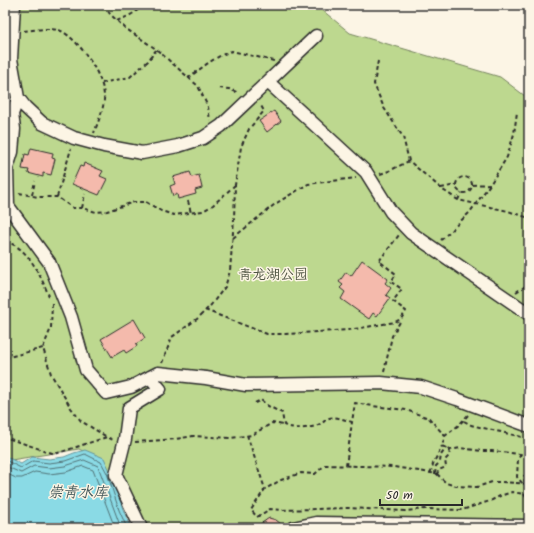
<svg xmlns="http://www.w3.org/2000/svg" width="534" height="533" font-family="Kalam,'LXGW WenKai TC',sans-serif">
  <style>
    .green { fill: #bdd88f; stroke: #74825d }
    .water { fill: #8adae5; stroke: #64949b }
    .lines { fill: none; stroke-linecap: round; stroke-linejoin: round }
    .shore { stroke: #517175; stroke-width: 1 }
    .building { fill: #f4baac; stroke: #2b2b2b }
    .minor-casing { stroke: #2b2b2b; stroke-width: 15 }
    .path { stroke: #2b2b2b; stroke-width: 2; stroke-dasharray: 4 3; stroke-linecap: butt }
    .minor { stroke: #fcf5e5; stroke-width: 12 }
    .labels { text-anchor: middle; stroke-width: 3; stroke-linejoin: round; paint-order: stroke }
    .park-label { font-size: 14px; fill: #505644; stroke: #fcf5e5 }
    .water-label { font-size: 15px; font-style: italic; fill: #43575a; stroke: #fcf5e5 }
  </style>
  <rect width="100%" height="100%" fill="#fcf5e5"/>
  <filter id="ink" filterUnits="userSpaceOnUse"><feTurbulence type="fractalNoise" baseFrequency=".025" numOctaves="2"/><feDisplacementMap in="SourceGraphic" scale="8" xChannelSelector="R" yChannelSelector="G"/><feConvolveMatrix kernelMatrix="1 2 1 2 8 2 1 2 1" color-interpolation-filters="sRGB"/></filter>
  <g filter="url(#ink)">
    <path class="green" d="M5 5H316L350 33 500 77 529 99V528H136L102 461 79 449 5 461Z"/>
    <path class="water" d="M85 450 104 458 110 471 123 509 131 528H5V456L21 464 32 457 49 459 64 457 74 453Z"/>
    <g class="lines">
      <path class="shore" d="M5 460 21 468 33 461 49 463 65 461 85 454 101 462 107 473 119 510 127 528
        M5 466 21 473 34 466 49 468 65 466 84 460 98 466 121 528
        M5 473 16 478H22L35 472 49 474 66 472 83 466 93 470 115 528"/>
    </g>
    <path class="building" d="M274 111 281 121 267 132 259 121Z
      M31 148 53 153 52 158 55 159 51 175 43 173V177L28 173 29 170 22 169 25 154 29 155Z
      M84 163 103 171 100 176 107 179 99 195 72 184 80 166 83 167Z
      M190 172 192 177 199 175 202 188 195 190 196 194 178 199 177 194 173 196 170 186 175 184 173 177Z
      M362 260 388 279 385 283 391 288 386 295 390 298 377 316 373 313 369 319 341 299 345 292 340 288 343 285 339 282 346 272 351 276Z
      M134 319 145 338 136 344 137 346 126 353 124 350 112 357 101 339Z
      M269 518 276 520 286 528H255Z"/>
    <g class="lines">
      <defs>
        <path id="minor" d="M268 82 366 172 391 212 411 233 529 314
          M18 98 25 107 42 123 74 138 104 146 142 153 178 146 203 138 221 126 316 36
          M8 206 7 168 12 152 14 129 12 114 18 98 11 59 14 5
          M5 208 8 206 49 262 71 317 86 370 106 393 131 387 158 373 206 378 246 385 381 383 421 387 457 399 529 426
          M141 528 116 475 125 439 129 408 160 389 150 377
          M293 528 316 523 529 526"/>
      </defs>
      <use href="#minor" class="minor-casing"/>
      <path class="path" d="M104 5 110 14 125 28 156 49 198 86 208 107 210 120
        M117 21C125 17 137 14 141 5
        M24 31C34 30 51 27 61 31 80 40 106 79 104 100 103 111 98 122 94 133
        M378 61 374 84 384 108 403 137 409 161 443 190 458 200 508 211 529 218
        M188 78C202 68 215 56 232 51L274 61
        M102 83 130 77 148 61 156 50
        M219 88 229 89 239 93
        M380 174 389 171 409 161
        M456 185a8 8 0 1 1 16 0a8 8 0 1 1-16 0Z
        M472 185 490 184
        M441 188 456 185
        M19 193 38 197H57L73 208H82L96 212 107 211 134 202H146L161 211 174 215 203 211 213 205 235 185
        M32 195 35 181
        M57 197 71 149
        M458 200 461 193
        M188 201 191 213
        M82 208 85 194
        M233 238 275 204 308 184 356 178
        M441 240 470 212 491 183 507 157 514 134 517 112
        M5 241C29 248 40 275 49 296
        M516 292 529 284
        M52 303 51 328 43 348 51 374 71 408 81 421 107 437
        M205 310 267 334H286L349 330 395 322 401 319 406 311 393 301 402 289 391 282 396 274 379 261 399 235
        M5 358 43 348
        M162 363 172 337 197 319 211 305 225 287 230 271 234 219 235 185 241 147 249 129 264 111 260 104
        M384 372 392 336 401 320
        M255 403 261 400 268 406 282 413 284 425C295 430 312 429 322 423 324 422 325 420 327 419 334 415 345 420 352 422L355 403 373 406 406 410 429 418 445 436
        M468 415 459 425 445 436 442 446 450 450 460 448 481 451H492L529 455
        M464 421 471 425 522 437
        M5 433 10 439 55 454 107 437 113 440
        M247 435 265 489
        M135 442 176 439 193 436 231 438 252 435 272 423 284 425
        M450 450 449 456 445 460 446 467 439 470 437 474 394 467 325 465 315 474 301 473 281 480 265 489 251 510 257 517 270 509 282 510 348 508 405 511 425 509 462 510 490 501 500 496 512 492 524 494 529 502
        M521 454 518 459 517 477 523 484
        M527 455 528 461 529 462
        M346 466 352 422
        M430 473 432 469 433 464 442 446
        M435 474 436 466 440 462 441 455 446 448
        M437 474 446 483 456 486 477 487 492 482H501L529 484
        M525 483 524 476 529 475"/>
      <use href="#minor" class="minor"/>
    </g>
  </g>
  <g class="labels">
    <g class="park-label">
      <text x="273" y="279">青龙湖公园</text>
    </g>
    <g class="water-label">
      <text x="78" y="497">崇青水库</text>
    </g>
  </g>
  <rect width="534" height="533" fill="none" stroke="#fcf5e5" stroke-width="20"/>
  <rect x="10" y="10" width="514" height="513" fill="none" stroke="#2b2b2b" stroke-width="1.5" filter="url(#ink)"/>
  <path d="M380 499v6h82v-6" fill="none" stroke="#2b2b2b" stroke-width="2"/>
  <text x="386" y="499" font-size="12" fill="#2b2b2b" stroke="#fcf5e5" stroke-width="3" paint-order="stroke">50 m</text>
</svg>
